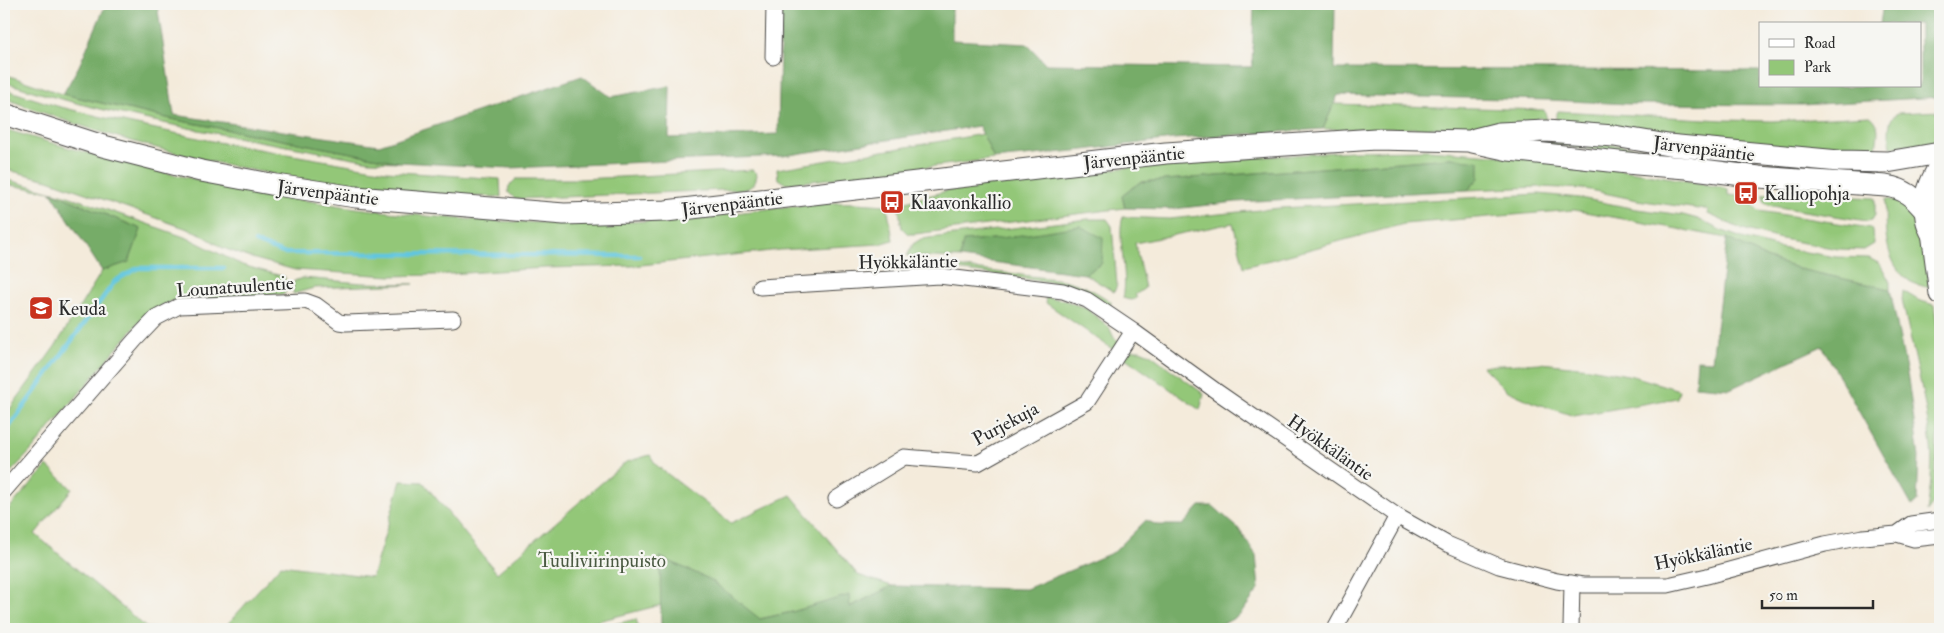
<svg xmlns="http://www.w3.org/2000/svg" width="1944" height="633" font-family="'IM FELL Double Pica',serif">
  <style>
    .green { fill: #93c778; stroke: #5f7952 }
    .forest { fill: #76ac68; stroke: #506c4a }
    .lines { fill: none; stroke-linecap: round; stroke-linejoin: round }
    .stream { stroke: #61c6df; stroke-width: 4.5 }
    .street-casing { stroke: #494845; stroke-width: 17 }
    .secondary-casing { stroke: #494845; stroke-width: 23 }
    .primary-casing { stroke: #494845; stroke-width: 26 }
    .street { stroke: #fff; stroke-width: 15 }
    .secondary { stroke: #fff; stroke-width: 21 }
    .primary { stroke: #fff; stroke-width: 24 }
    .labels { text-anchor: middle; stroke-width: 4.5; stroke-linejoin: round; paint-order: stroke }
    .street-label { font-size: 19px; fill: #2b2b2b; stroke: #f6f6f2 }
    .poi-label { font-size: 19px; fill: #2b2b2b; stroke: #f6f6f2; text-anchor: start }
    .park-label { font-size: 19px; fill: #4a5a42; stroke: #f6f6f2 }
  </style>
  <rect width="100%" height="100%" fill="#f6f6f2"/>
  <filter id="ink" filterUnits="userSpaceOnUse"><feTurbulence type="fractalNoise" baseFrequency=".02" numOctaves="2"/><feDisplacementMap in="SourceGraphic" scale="10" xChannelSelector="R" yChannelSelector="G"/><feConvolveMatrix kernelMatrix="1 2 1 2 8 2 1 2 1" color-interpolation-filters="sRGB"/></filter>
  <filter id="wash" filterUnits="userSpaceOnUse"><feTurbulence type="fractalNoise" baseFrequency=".0096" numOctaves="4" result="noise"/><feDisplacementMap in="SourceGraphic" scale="20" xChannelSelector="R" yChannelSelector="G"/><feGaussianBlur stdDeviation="1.12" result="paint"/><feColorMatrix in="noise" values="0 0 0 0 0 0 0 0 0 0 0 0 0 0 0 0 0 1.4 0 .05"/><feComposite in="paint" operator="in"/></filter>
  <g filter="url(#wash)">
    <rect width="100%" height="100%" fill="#f4ebdb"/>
    <path class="green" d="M4 74 62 94 171 119 399 162 370 161C247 138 123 121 4 82Z
      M4 89 57 106 118 121 217 142 386 171 500 179 501 197C334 194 159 159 4 98Z
      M1334 104 1544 110 1547 119 1543 120V118H1538L1537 120H1532L1531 124 1435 128 1323 129Z
      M1558 111 1724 120 1772 121 1870 116C1882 124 1877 137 1876 150H1807L1565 125 1563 120 1555 119Z
      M1940 111V142L1891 147C1889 137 1886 118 1898 113Z
      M4 129C189 185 379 223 573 223 613 223 655 221 695 218 741 213 787 205 833 203 851 202 869 204 887 205L893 240 880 244 780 250 632 266 545 268 433 275 391 276 295 270 248 257 223 248 199 233 48 180 4 169Z
      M983 134 994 159 786 184 778 179 777 169Z
      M1511 140 1604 143 1693 156 1692 161Z
      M1428 150C1529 157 1630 168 1728 189V195L1753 197V205L1759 211 1870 228 1873 231 1874 244 1864 250 1838 249 1776 238 1739 228 1708 214V210L1700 208 1698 209 1637 200 1585 189 1539 187 1468 190 1479 178 1451 158 1140 182 1122 196 1125 208 915 234H908L902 228 898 204 950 190 996 182 1159 164 1352 151Z
      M753 170 757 174C756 181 754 185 747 189L515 199 508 192 509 186 516 179H581Z
      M4 179 65 195 190 239 242 265 285 277V294L174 300 156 309 138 323 30 452 4 479V417L56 345 102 271 129 262 141 229 51 192 4 184Z
      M1784 193 1875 198V215L1872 220 1867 221 1772 206 1764 202V194Z
      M1539 194 1580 198 1637 209 1683 215 1698 219 1720 230 1745 239 1775 247 1836 257 1869 258 1880 264 1890 282V289L1803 270 1768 259 1727 238 1574 210 1404 224 1244 267 1233 223 1135 243 1145 288 1135 295 1137 298C1132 301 1129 300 1123 298 1129 274 1116 236 1123 217L1169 219 1280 208Z
      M1886 199C1890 200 1894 200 1897 202 1922 214 1927 264 1930 288 1924 286 1917 285 1911 282 1884 265 1884 227 1886 199Z
      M1088 219H1107L1112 226 1117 285 1114 292 1085 274 1102 263 995 239 964 241 960 258 907 256 913 244 921 239Z
      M904 266H947L1063 280C1081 284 1096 291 1111 302L1110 307 1085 290 1067 284 948 269 904 270Z
      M302 278 362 283 414 284 314 288 293 294 294 281Z
      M1903 291 1918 300 1934 305 1940 346V424L1937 439 1935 501 1927 512C1930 490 1933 468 1931 447 1926 397 1912 348 1902 299Z
      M1045 297 1064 300 1087 309 1109 327 1114 338 1132 350H1140L1150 354 1204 394 1200 410 1046 303Z
      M1541 363 1589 368 1633 376 1679 390 1677 398 1574 416 1532 402 1506 390 1482 366Z
      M650 455 656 465 731 523 791 495 858 575 892 586 849 607V596L792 612 759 619 711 580 660 557 661 605 567 629H223L281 565 372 577 401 481 423 482 497 573 626 462Z
      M47 466 72 489 35 534 147 628 168 629H4V514Z
      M636 619 639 629 661 625V629H594Z"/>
    <path class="forest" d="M106 4H157L174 115 379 145 582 76 611 97 670 86 669 138 778 134 781 4H952V40L1027 44 1046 64 1252 67 1254 4H1335L1334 69 1760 71V86H1920V24H1880L1883 4H1939L1940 97 1801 105 1628 104 1549 100 1338 95 1323 129 1173 139 1084 150 994 159 979 126 783 156 510 168 399 162 171 119 63 94 79 66Z
      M1451 158 1479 161V178L1468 190 1236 202 1173 209 1125 208 1122 196 1140 182Z
      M51 192 141 229 129 262 102 271Z
      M1080 226 1103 238 1102 263 1085 274 960 258 963 241 995 239Z
      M1727 238 1768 259 1803 270 1890 289 1908 379 1919 457 1917 502 1912 506 1822 346 1730 389 1695 386 1697 360 1712 361Z
      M1200 506H1213L1238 528 1256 555 1259 589 1240 615 1214 629H661L660 557 711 580 760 619 792 612 849 595 850 607 892 586 1026 589 1114 552 1146 520 1157 525H1183Z"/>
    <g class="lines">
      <path class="stream" d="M255 242 283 253 639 256
        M4 434 115 281 138 268H224"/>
    </g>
  </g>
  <g filter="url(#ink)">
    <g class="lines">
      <defs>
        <path id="street" d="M773 57 774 4
          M760 287 939 276 1063 291 1087 300 1133 331 1216 391 1397 516 1447 544 1499 566 1557 581 1583 585H1668L1707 576 1825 544 1863 537 1897 534 1914 539 1940 536
          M4 491 135 340 156 318 179 306 305 301 316 305 339 322 346 323 453 319
          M836 499 904 457 978 463 1087 402 1133 331
          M1897 534 1911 524 1940 520
          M1335 629 1397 516
          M1571 629 1572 583"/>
        <path id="secondary" d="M4 114 103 146 201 171 276 185 356 197 564 214 666 211 1166 153 1375 139 1468 141 1509 150 1637 164 1686 168 1759 177 1886 186C1905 189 1914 197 1926 212
          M1475 139 1499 133 1546 131 1614 136 1668 145 1839 161 1887 162 1940 153
          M1932 232 1940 294"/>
        <path id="primary" d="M1940 168C1925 193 1920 219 1940 243"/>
      </defs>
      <use href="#street" class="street-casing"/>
      <use href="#secondary" class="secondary-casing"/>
      <use href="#primary" class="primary-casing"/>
      <use href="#street" class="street"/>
      <use href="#secondary" class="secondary"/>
      <use href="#primary" class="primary"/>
    </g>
  </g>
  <defs>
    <symbol id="bus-square" viewBox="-11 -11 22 22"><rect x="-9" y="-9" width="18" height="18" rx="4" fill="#c8321e" stroke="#f6f6f2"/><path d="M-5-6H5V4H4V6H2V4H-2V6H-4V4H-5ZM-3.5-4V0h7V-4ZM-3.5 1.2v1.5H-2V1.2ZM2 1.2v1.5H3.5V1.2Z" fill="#fff"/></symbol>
    <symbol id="school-square" viewBox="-11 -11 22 22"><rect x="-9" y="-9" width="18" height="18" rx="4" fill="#c8321e" stroke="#f6f6f2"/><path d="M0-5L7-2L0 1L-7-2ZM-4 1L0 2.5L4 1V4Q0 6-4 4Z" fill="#fff"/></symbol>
  </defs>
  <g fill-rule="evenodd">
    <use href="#bus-square" x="1732" y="179" width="28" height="28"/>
    <use href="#bus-square" x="878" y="188" width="28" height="28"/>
    <use href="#school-square" x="27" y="294" width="28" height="28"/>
  </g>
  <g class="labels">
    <g class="street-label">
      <text transform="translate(1704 148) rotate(7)" y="7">Järvenpääntie</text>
      <text transform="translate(1134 157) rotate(-6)" y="7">Järvenpääntie</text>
      <text transform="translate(328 192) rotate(7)" y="7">Järvenpääntie</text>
      <text transform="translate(732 203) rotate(-7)" y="7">Järvenpääntie</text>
      <text transform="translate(908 261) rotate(-1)" y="7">Hyökkäläntie</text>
      <text transform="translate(235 286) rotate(-4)" y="7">Lounatuulentie</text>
      <text transform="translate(1005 423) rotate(-28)" y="7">Purjekuja</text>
      <text transform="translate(1331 447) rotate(35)" y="7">Hyökkäläntie</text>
      <text transform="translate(1703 553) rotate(-12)" y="7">Hyökkäläntie</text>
    </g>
    <g class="poi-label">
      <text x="1764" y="200">Kalliopohja</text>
      <text x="910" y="209">Klaavonkallio</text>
      <text x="58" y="315">Keuda</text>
    </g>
    <g class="park-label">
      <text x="602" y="567">Tuuliviirinpuisto</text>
    </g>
  </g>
  <rect width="1944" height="633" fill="none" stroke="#f6f6f2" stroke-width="20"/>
  <rect x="1759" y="22" width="162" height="65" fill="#f6f6f2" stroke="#a5a5a2"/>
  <rect x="1769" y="39" width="25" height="8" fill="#ffffff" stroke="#a5a5a2"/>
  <text x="1804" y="48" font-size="15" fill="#2b2b2b">Road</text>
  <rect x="1769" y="60" width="25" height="15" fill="#93c778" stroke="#a5a5a2"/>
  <text x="1804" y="72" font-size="15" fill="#2b2b2b">Park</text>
  <path d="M1762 600v8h111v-8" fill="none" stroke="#2b2b2b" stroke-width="2.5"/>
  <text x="1769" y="600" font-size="15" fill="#2b2b2b" stroke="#f6f6f2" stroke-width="4" paint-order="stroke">50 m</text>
</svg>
